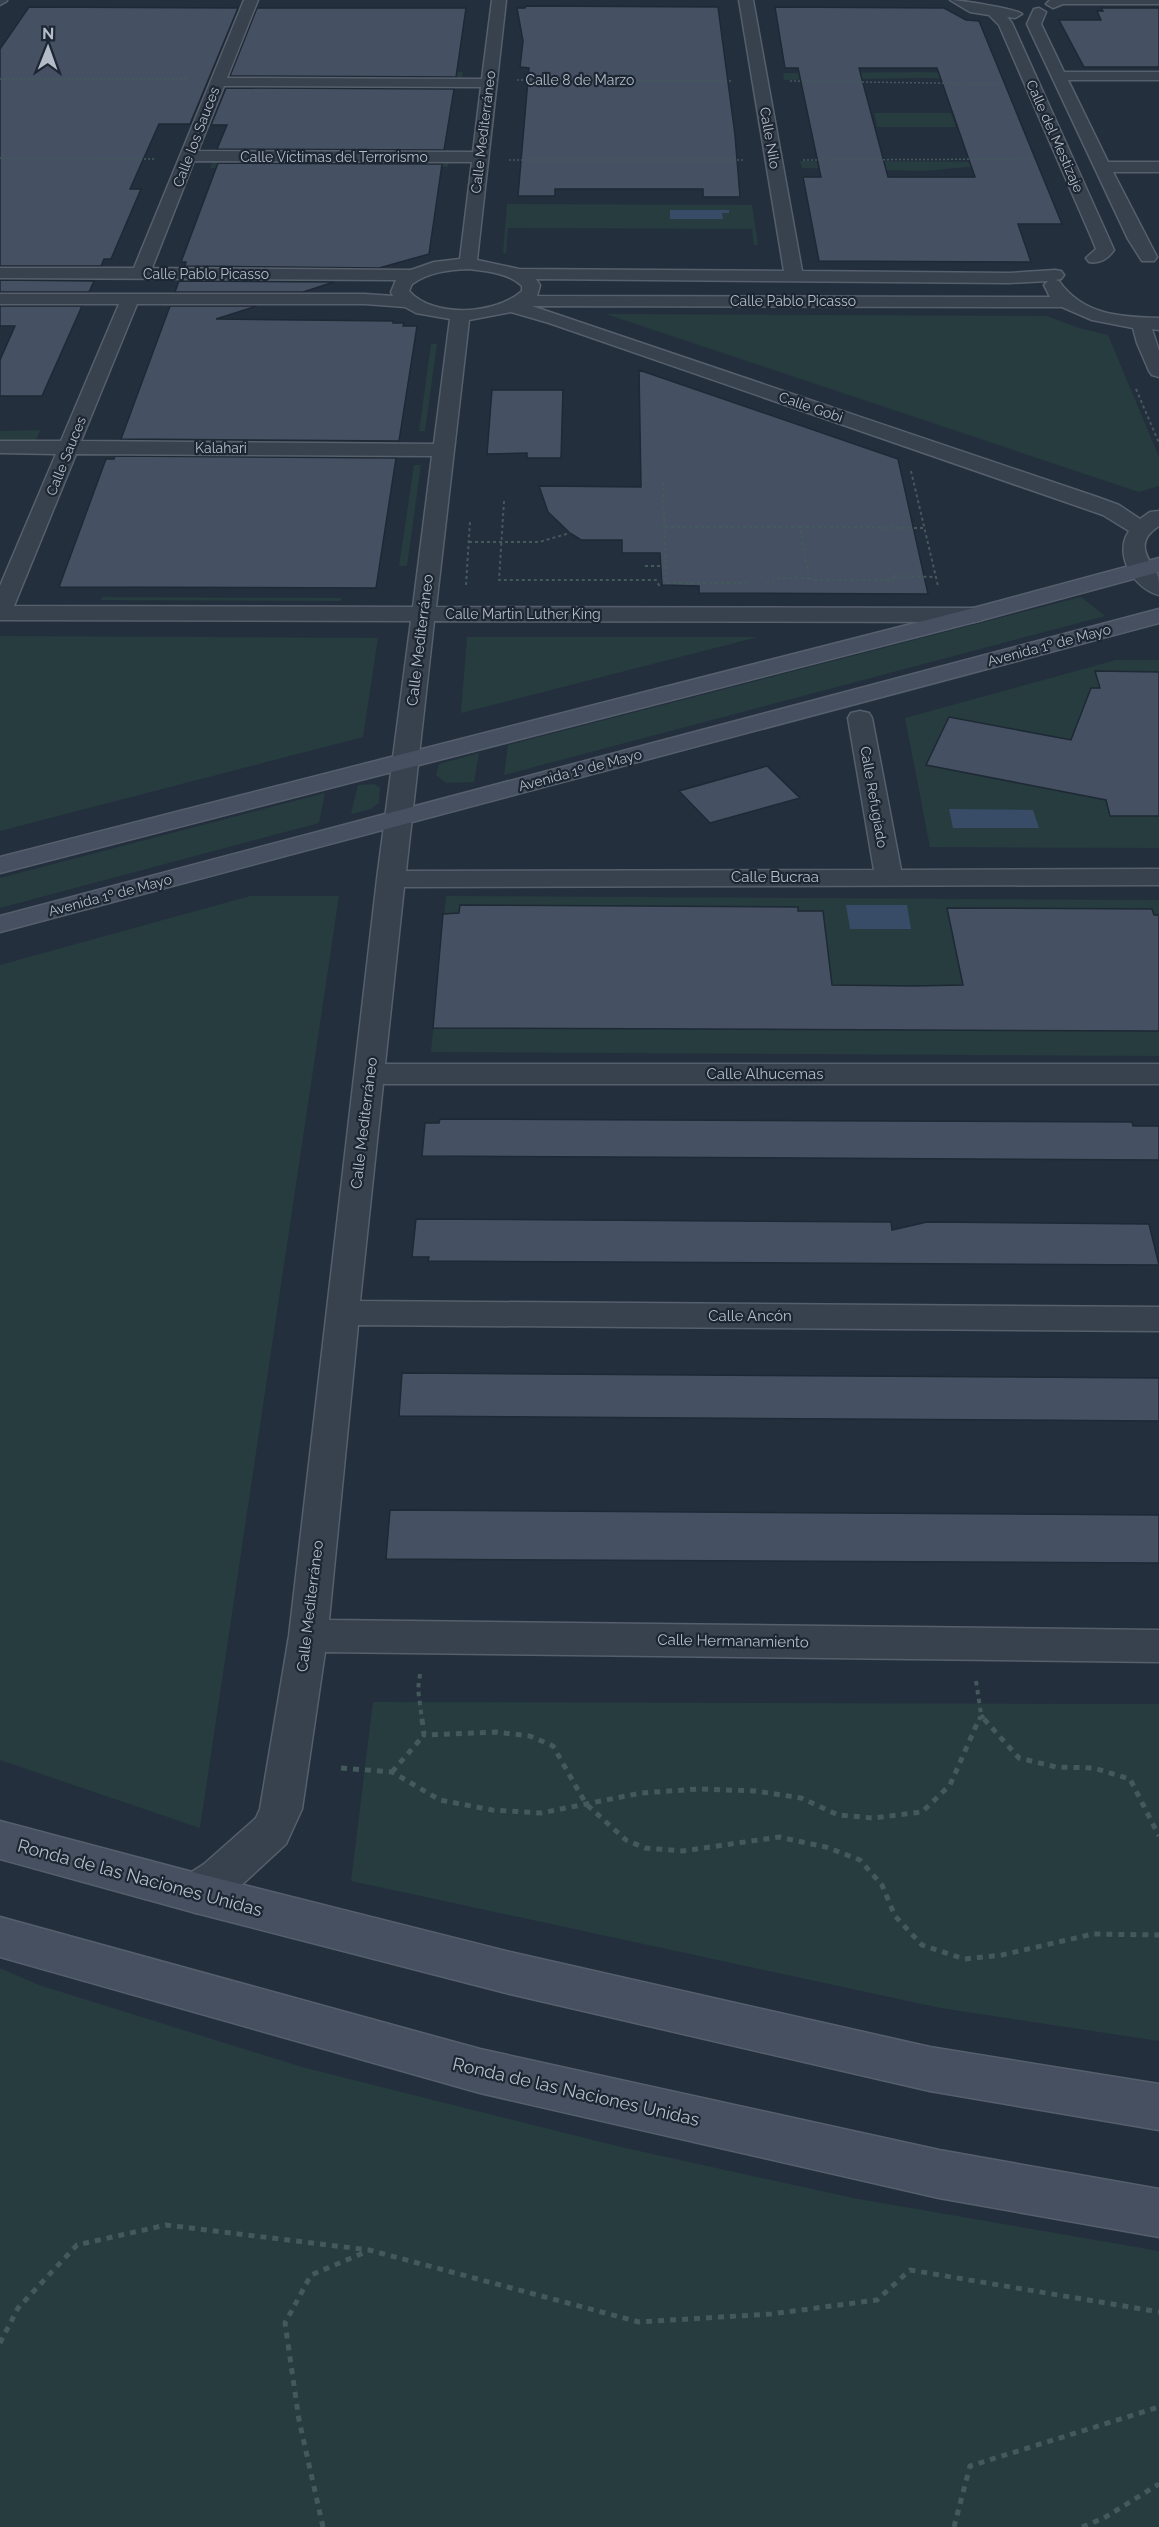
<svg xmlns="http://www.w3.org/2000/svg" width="1159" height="2527" font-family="Raleway,sans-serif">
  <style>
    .green { fill: #263c3f }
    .water { fill: #394c67 }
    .building { fill: #455162; stroke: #1f2835; stroke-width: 1.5; fill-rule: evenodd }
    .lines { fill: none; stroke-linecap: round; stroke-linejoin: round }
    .street-casing { stroke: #565f6c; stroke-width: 3 }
    .secondary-casing { stroke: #565f6c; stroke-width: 3 }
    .path-far3 { stroke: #44595c; stroke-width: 1.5; stroke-dasharray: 2 2; stroke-linecap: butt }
    .path-far2 { stroke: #44595c; stroke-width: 2; stroke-dasharray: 3 3; stroke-linecap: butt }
    .path-far1 { stroke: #44595c; stroke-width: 4; stroke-dasharray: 4.5 4.5; stroke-linecap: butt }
    .path { stroke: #44595c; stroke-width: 5; stroke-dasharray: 6 6; stroke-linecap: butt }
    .street { fill: #38414e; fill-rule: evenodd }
    .secondary { fill: #465061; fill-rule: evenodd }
    .labels { text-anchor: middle; stroke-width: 4.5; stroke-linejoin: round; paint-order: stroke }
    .far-street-label { font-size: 14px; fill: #b4bcc9; stroke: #1d2633 }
    .street-label { font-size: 15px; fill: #b4bcc9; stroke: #1d2633 }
    .near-street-label { font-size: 18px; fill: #b4bcc9; stroke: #1d2633 }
  </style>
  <rect width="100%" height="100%" fill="#242f3e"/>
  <path class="green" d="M463 72 462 79 409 77 374 79 242 78 243 76 264 74Z
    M919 72 1000 75 1004 81 926 78 784 80 783 73Z
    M874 113H951L956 127H877Z
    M213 160 265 163 297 160 449 161 448 167 210 168Z
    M800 161 1037 162 1041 171 967 167 924 171 802 168Z
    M507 204 752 205 758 245H754L752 229 508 228 506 253H503Z
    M606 314 1047 316 1079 328 1108 335 1159 457V486L1139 492Z
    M431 344H437L425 431H419Z
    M40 430 35 443H0V431Z
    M414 465H421L407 566H399Z
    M102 597 341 598V601L101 600Z
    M1081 597 1105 616 504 775 508 745Z
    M0 636 378 638 363 737 0 831Z
    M467 637H758L461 713Z
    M1116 660H1159V848L930 847 905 718Z
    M479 753 474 782 446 783 436 775 439 764Z
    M374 784 380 788 379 803 371 809 351 814 358 785Z
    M325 793 319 823 0 908V878Z
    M250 896H339L200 1828 0 1760V965Z
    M446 896 1159 900V1056L431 1052Z
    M373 1702 1159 1704V2041L940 2008 351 1881Z
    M0 1968 39 1985 302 2067 621 2147 853 2198 1159 2251V2527H0Z"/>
  <path class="water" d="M670 210H729V213H722L723 219H670Z
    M949 809 1033 810 1039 828H953Z
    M846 905H907L911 929H850Z"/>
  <path class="building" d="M526 6 718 7 735 135 740 197H703V189H555V196H518L529 68 520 67 523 41 517 8H525Z
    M29 7 238 8 190 124H159L130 189H141L111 259H104L101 266H0V49Z
    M775 7 944 8 966 20 979 21 1062 224H1018L1031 262 819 261 803 177H821L798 68H785ZM859 68H937L975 177H888Z
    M257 8H466L456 77 230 76Z
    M1101 8H1159V67H1084L1059 20H1101L1097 11H1103Z
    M226 88 454 89 444 150 217 149 227 125H211Z
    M218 163 442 164 429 254 379 268 185 266 186 262H181Z
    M0 280 94 281 89 292H0Z
    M179 281 334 282 303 292H175Z
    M0 306H82L42 396H0V360L15 326H0Z
    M170 306H257L216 319 393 321V323H404L403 326H417L399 441 121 439Z
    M639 370 898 459 928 594 699 593V586L662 585 660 553H622V540H581L570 533 548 512 539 486 641 487Z
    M492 390H563L561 458H527V453L487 454Z
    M115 456 396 458 376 588 59 587 106 459H114Z
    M1095 671 1159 672V816H1110L1106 800 926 765 949 717 1071 740 1091 688H1100Z
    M767 766 800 798 710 823 679 791Z
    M460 905 798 907V911H823L832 985 914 986 963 985 947 908 1152 909 1154 915H1159V1031L433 1028 443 914 459 913Z
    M440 1119 1132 1122 1133 1126H1159V1160L422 1156 425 1123H439Z
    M416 1219 891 1222 892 1230 927 1222 1149 1224 1159 1265 428 1261 429 1257H412Z
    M402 1373 1159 1378V1421L399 1416Z
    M390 1510 1159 1515V1563L386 1559Z"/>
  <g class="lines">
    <defs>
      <path id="street" d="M0 0H7V1L0 5Z
        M244 0H258L227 78 482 79 492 0H506L477 260 519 269 784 271 739 0H753L802 271 1009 273 1055 270 1061 271 1064 275 1061 279 1055 280 1059 281C1083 315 1120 317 1159 318V330L1152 329 1159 351V377L1152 375 1149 371 1137 343 1133 328 1092 320 1062 307 532 306 1097 497 1119 505 1140 519 1150 512 1159 511V526C1134 542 1147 557 1158 576 1159 580 1159 589 1159 595 1134 589 1113 554 1129 531L1103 515 549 323 511 312 469 320 436 607 974 608 982 610 986 615 982 620 974 622 434 621 406 871 874 870 848 718 851 713 860 711 869 713 872 718 901 870 1159 869V885L404 887 385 1064H1159V1084H383L360 1301 1159 1307V1331L358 1325 329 1620 1159 1630V1662L325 1652 302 1809 286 1844 234 1892 211 1907 196 1913 181 1907 175 1893 181 1879 204 1864 256 1818 260 1809 289 1636 377 879 411 621 0 620V586L56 454 0 453V441H61L119 304H0V294H365L393 296 391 292 396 280 0 278V268H134ZM224 86 481 87 473 152 198 151ZM194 161 472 162 460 259 434 262 411 270 152 268ZM468 269C486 271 509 273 522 286V291C496 314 434 319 409 291L412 284C429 272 448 270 468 269ZM536 279 1009 283 1048 281 1044 285 1050 297 537 296 540 285ZM137 304H365L405 307 416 313 450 319 434 444 81 441ZM76 454 432 456 413 607 14 606Z
        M950 0C960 0 1017 9 1022 14L1015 18 1007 17 1012 23 1114 250C1108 259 1099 264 1089 262L1086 258 1096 249 1092 239 999 25 989 15 970 12Z
        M1050 0H1159V4H1063L1053 8 1046 4Z
        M1039 8 1046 12 1041 24 1064 72H1159V80H1068L1108 162H1159V172H1113L1157 257 1154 261H1142L1128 239 1027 24 1034 9Z"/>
      <path id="secondary" d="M1159 558V572L982 620 0 873V857L966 610Z
        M1159 609V623L0 932V916Z
        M0 1821 196 1873 510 1952 930 2047 1159 2084V2130L930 2091 510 1994 196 1913 0 1859Z
        M0 1917 480 2049 939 2150 1159 2189V2237L939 2198 480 2093 0 1957Z"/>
    </defs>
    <use href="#street" class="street-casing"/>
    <use href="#secondary" class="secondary-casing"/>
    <path class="path-far3" d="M0 79H188
      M517 80 731 81
      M790 81 1001 84
      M0 158 156 159
      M509 160H744
      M803 160 1035 159"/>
    <path class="path-far2" d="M1136 389 1159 443
      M911 471 938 586
      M663 482 666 583H745L750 586
      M504 501 499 580H656L660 587
      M665 527H800L809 578H780L764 585
      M800 527 925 528
      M469 542H539L570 533
      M645 566H666
      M809 578 813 580H893L892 576 936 577
      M466 585 470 521"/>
    <path class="path-far1" d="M420 1674 418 1689 422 1720
      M976 1681 981 1714 979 1720
      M981 1715 985 1720"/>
    <path class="path" d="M422 1719 424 1735 496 1732 530 1736 553 1746 586 1804 626 1840 645 1848 683 1851 779 1837 826 1847 860 1860 882 1885 895 1916 922 1945 964 1959 1002 1955 1093 1934 1159 1935
      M984 1719 1019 1758 1056 1767 1094 1768 1130 1779 1159 1836
      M341 1768 392 1772 440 1800 492 1810 541 1813 641 1793 699 1789 756 1791 801 1798 838 1815 873 1818 922 1812 950 1785 979 1719
      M392 1772 424 1735
      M0 2343 18 2308 77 2245 166 2225 369 2250 639 2322 771 2314 877 2300 910 2270 1159 2312
      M323 2527 299 2420 285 2323 311 2275 368 2251
      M954 2527 970 2466 1159 2407
      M1082 2527 1104 2518 1159 2484"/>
    <use href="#street" class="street"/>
    <use href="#secondary" class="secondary"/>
  </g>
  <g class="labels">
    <g class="far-street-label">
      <text x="580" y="85">Calle 8 de Marzo</text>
      <text transform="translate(483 132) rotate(-83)" y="5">Calle Mediterráneo</text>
      <text transform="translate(1055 136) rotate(66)" y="5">Calle del Mestizaje</text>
      <text transform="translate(196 137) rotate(-69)" y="5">Calle los Sauces</text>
      <text transform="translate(770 138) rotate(80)" y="5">Calle Nilo</text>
      <text x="334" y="162">Calle Víctimas del Terrorismo</text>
      <text x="206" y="279">Calle Pablo Picasso</text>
      <text x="793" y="306">Calle Pablo Picasso</text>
      <text transform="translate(811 407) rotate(19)" y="5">Calle Gobi</text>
      <text x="221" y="453">Kalahari</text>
      <text transform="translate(66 456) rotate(-68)" y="5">Calle Sauces</text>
      <text x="523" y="619">Calle Martin Luther King</text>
      <text transform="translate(1049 645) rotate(-15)" y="5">Avenida 1º de Mayo</text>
      <text transform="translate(580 770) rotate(-15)" y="5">Avenida 1º de Mayo</text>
      <text transform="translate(874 797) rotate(80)" y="5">Calle Refugiado</text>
      <text transform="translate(110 895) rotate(-15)" y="5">Avenida 1º de Mayo</text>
    </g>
    <g class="street-label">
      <text transform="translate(420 640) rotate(-83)" y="5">Calle Mediterráneo</text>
      <text x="775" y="882">Calle Bucraa</text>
      <text x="765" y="1079">Calle Alhucemas</text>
      <text transform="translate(364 1123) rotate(-83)" y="5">Calle Mediterráneo</text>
      <text x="750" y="1321">Calle Ancón</text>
      <text transform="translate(310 1606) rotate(-83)" y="5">Calle Mediterráneo</text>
      <text transform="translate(733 1641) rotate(1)" y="5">Calle Hermanamiento</text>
    </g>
    <g class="near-street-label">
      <text transform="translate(140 1878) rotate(15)" y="6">Ronda de las Naciones Unidas</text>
      <text transform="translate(576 2092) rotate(13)" y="6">Ronda de las Naciones Unidas</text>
    </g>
  </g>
  <g transform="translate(48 48) rotate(1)" stroke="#1d2633" stroke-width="4.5" paint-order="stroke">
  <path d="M0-4.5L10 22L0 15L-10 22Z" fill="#b4bcc9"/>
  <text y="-9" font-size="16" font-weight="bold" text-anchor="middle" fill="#b4bcc9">N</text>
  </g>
</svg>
